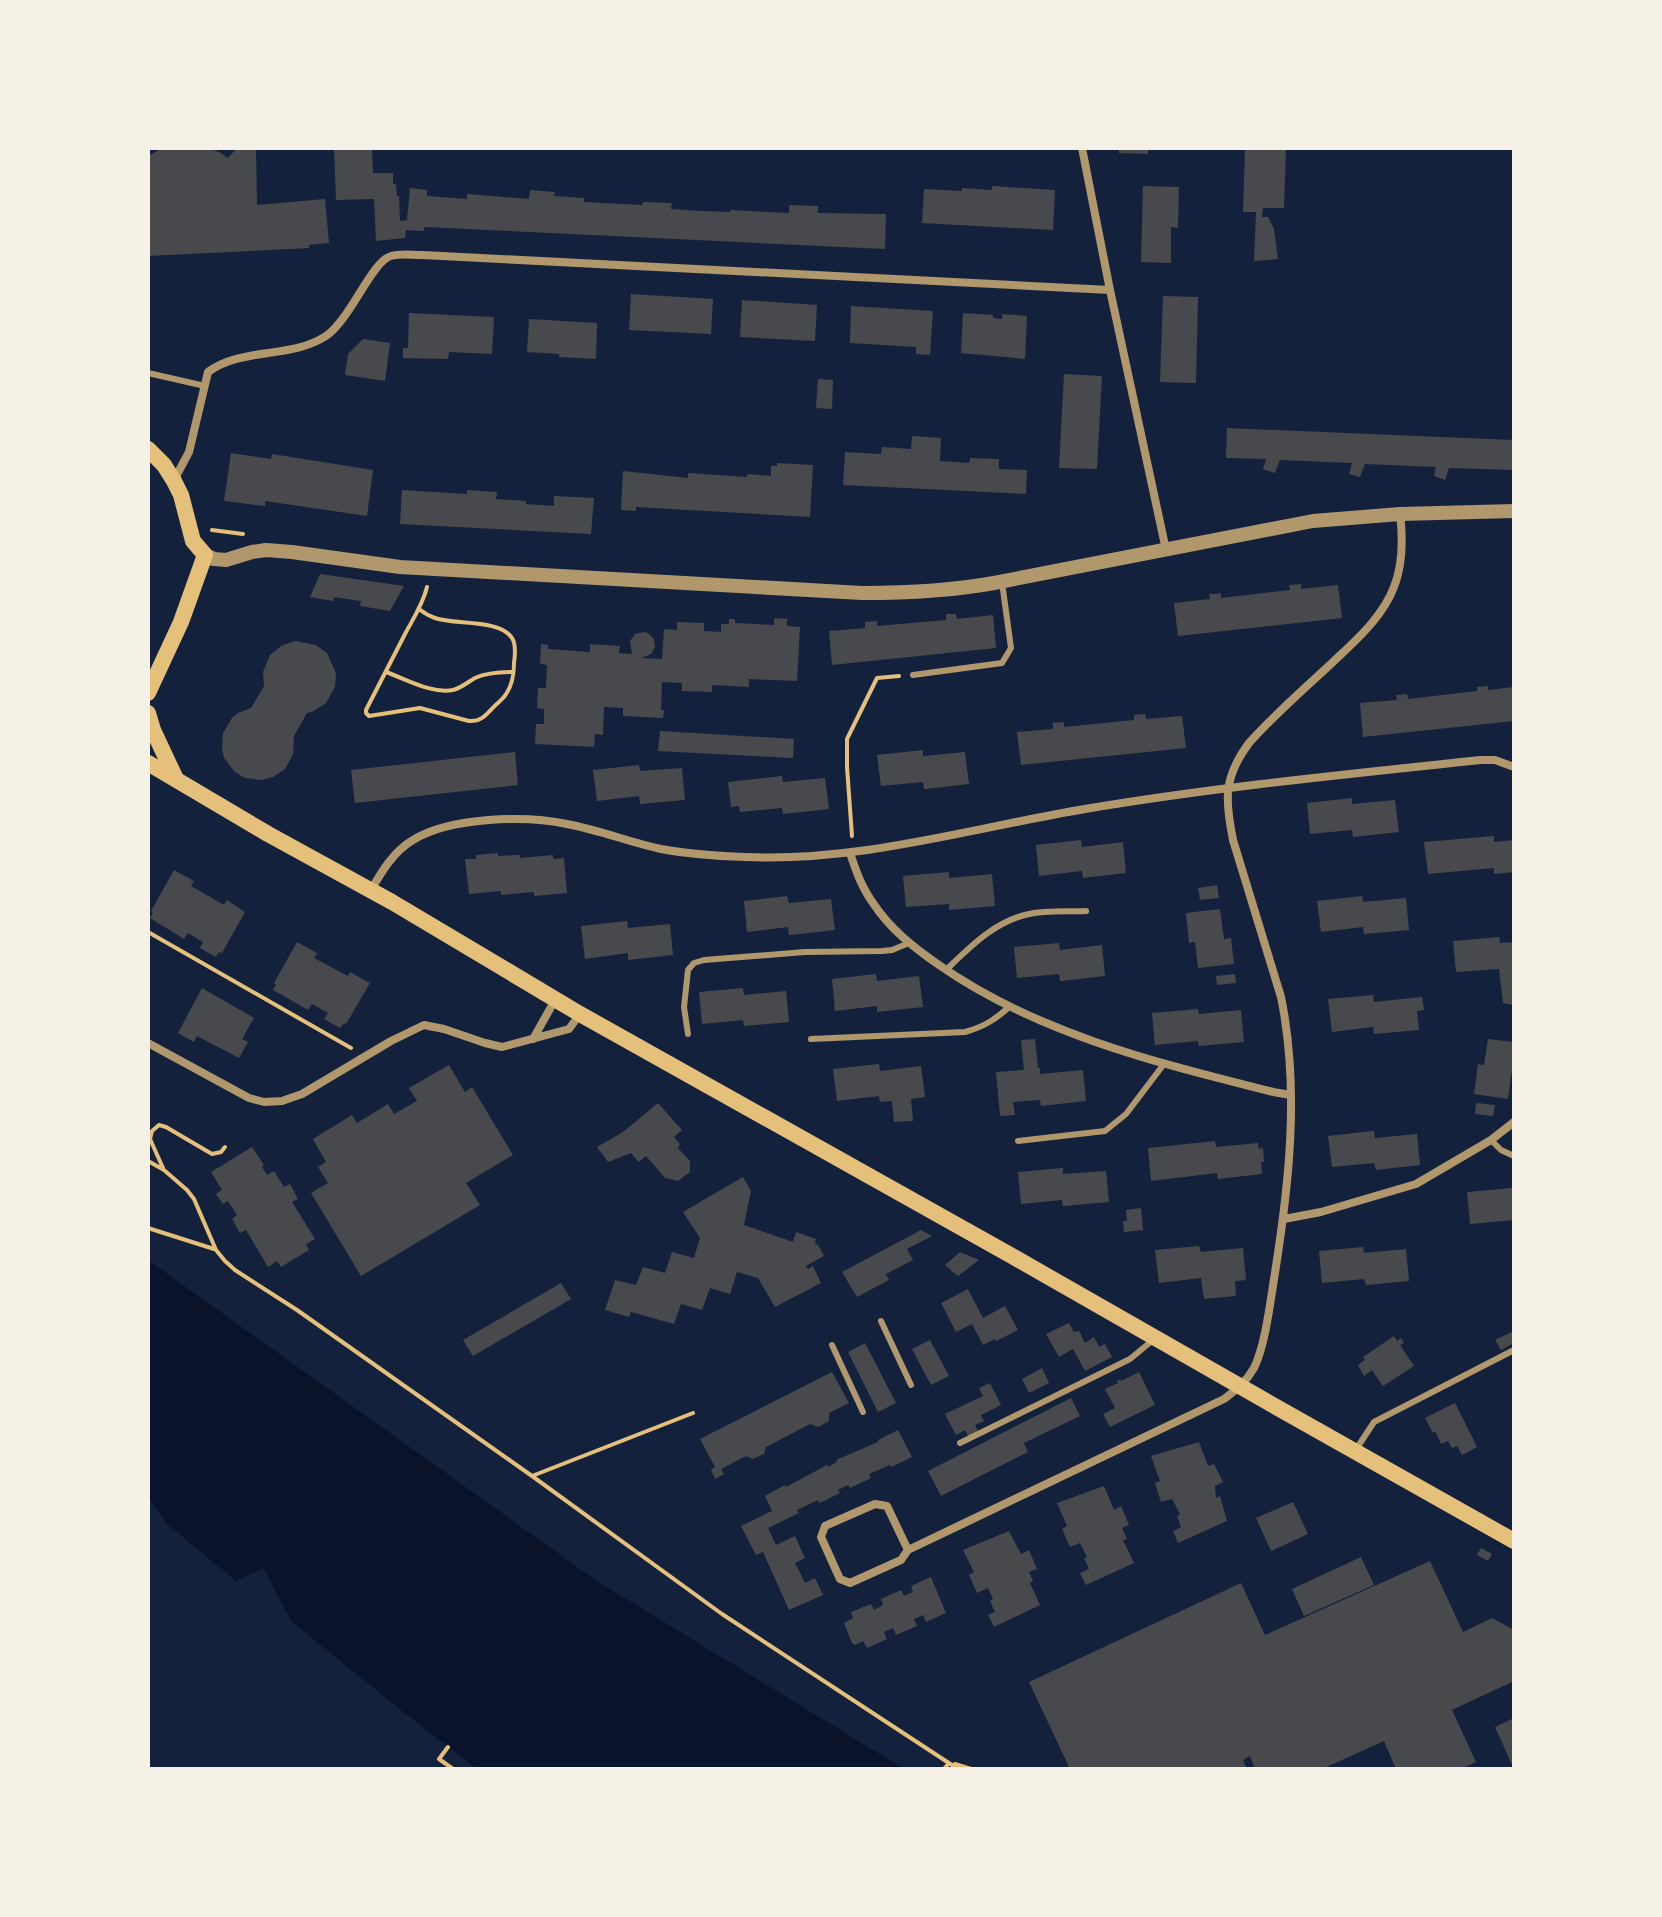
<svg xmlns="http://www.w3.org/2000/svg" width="1662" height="1917" font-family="'Space Grotesk',sans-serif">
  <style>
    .water { fill: #0b132b }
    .building { fill: #48494c }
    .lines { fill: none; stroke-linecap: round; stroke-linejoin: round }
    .path { stroke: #e5c07b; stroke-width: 4 }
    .service { stroke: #b1986c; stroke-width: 6 }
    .minor { stroke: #b1986c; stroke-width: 8 }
    .tertiary { stroke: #b1986c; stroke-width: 14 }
    .secondary { stroke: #e5c07b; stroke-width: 16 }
  </style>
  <rect width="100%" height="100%" fill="#14213d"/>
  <path class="water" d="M148 1260 597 1581 904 1769H477L402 1711 291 1621 263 1568 236 1581 168 1525 148 1497Z"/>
  <path class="building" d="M163 148H207L219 152 228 158 237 148H256L257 205 325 199 329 243 309 245V248L148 256V156Z
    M334 148H372L373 173H393V184H396L397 196H399L400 221 407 220 410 188 427 190V196L467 199V194L529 199 530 190 555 192 554 196 584 198V202L642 205 643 202 672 203 671 209 701 211 730 212V210L789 213V205L818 206V213L886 214 885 249 424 227V231L406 230 405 238 376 241 374 199 336 200Z
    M1119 148H1148V154L1119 153Z
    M1245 148H1286L1284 208H1263L1262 217H1268L1274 229 1278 259 1254 261 1256 212H1243Z
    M992 186 1055 190 1053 230 922 223 924 189 962 191V188L992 190Z
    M1143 186 1179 187 1178 228 1171 227V263L1141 262Z
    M631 294 713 299 711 334 629 330Z
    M1163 296 1198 297 1196 383 1160 382Z
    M742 300 817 305 815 341 740 337Z
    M851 306 933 311 930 355 916 354V347L850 343Z
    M409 313 494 317 492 354 449 352 448 359 403 358V348H408Z
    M963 313 993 315V318L1002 319V314L1027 316 1025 359 961 353Z
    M529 319 597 323 596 359 559 357V354L527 352Z
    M363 339 390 343 385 381 345 375 348 354Z
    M1064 374 1102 376 1097 469 1059 468Z
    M818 379 833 380 832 409 816 408Z
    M1227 428 1514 440V470L1449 468 1445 480 1434 476 1436 467 1365 464 1360 477 1349 474 1352 463 1280 460 1275 473 1263 469 1266 459 1226 458Z
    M912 436 941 438 940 461 969 463 970 458 999 459V469L1027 470 1026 494 843 485 845 452 881 454 882 447 911 449Z
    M231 453 271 459 272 454 373 470 367 516 265 501V506L224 501Z
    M777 463 813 465 810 517 636 507V511L621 510 623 471 688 478V473L747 477V474L771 476V466H777Z
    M402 490 467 494V490L497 492 496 499 526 501V504L554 506V496L594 498 591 534 400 524Z
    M320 574 404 586 390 611 360 606 361 601 334 597 333 601 310 597Z
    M1301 584V589L1338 585 1342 618 1178 636 1174 603 1210 599 1209 594H1215L1221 593V598L1290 590 1289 585Z
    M946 614H956L957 619 993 615 996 648 832 665 829 631 865 628V622L877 621V626L946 620Z
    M774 618 787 619V626L800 627 797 681 749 679V687L712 685V692L682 691V683L662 682 661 710H664L663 718 623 716V708L604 707 603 735 595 734 594 747 535 744 536 724H544V709L537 708 538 688H546L547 665 540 664 541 644 548 645V649L590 652V644L620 646 619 653 632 654 630 641 635 634 643 632 648 633 654 639 655 647 651 654 641 658 662 659 664 629 677 630V622L704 623V631L721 632V624H729V619H735V623L774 625Z
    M295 641 316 645 327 653 336 673 335 687 326 703 314 711 307 713 294 736 293 754 285 769 273 777 262 780 245 778 235 772 224 758 222 748 223 733 232 718 238 713 251 708 264 686 263 672 270 655 281 646Z
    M1488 686V690L1514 687V721L1363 737 1360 703 1397 700 1396 695 1407 694 1408 699 1477 691V687Z
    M1145 714 1146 719 1182 716 1186 748 1021 765 1017 732 1053 729V723L1064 722V727L1134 720V715Z
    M660 731 794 739 793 758 658 751Z
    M923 750V756L965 752 969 784 926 789H924L923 782 881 786 877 755Z
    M515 752 518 785 355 803 351 770Z
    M639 765 640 771 682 768 685 800 640 804 639 796 597 801 593 770Z
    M782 776 783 782 825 778 829 809 783 814 782 808 740 812 739 806 731 807 728 782Z
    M1352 798V804L1395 800 1399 832 1353 837 1352 830 1310 834 1307 803Z
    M1494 836V842L1514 840V872L1494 874V868L1428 874 1424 842Z
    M1081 840 1082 847 1123 842 1126 873 1083 878 1082 871 1039 876 1036 845Z
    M498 853V856L520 855V858L553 855V859L564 858 567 893 534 896V892L501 895V891L469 894 465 859H476V855Z
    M174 870 194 881 191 886 224 905 227 900 245 912 222 953 219 952 216 957 200 948 203 942 188 933 184 939 150 918 153 913 151 911Z
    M949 872V878L992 874 995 906 949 910V904L906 907 903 876Z
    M1217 885 1219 898 1200 900 1198 888Z
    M787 896 789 903 831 899 835 930 791 935H789L788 927 747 932 744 901Z
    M1362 896 1363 902 1406 898 1409 930 1364 934 1363 927 1321 932 1317 901Z
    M1220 909 1224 939 1231 938 1234 964 1198 968 1195 942 1189 943 1186 913Z
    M627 921 628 928 670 924 673 955 628 960V953L585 959 581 926Z
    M1499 937 1500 943 1514 942V1005L1503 1003 1499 969 1456 972 1453 941Z
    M297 942 317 953 314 958 348 976 350 972 370 983 346 1024 344 1023 340 1028 324 1019 328 1013 312 1004 308 1010 273 990 276 985 274 983Z
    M1059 943 1060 950 1102 945 1105 976 1062 981H1060L1059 974 1017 978 1014 947Z
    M876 974 877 981 919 976 923 1007 877 1012V1006L835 1011 832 979Z
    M1235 974 1236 983 1217 985 1216 976Z
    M202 988 254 1018 242 1039 248 1042 239 1058 197 1036 194 1042 178 1033Z
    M743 988 744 995 786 991 789 1022 744 1026 743 1020 702 1024 699 992Z
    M1373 995 1374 1002 1422 997 1424 1010 1417 1011 1419 1030 1374 1034 1373 1027 1332 1032 1328 999Z
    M1198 1009 1199 1014 1241 1010 1244 1042 1199 1046 1198 1041 1155 1045 1152 1013Z
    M1035 1039 1038 1068H1040V1074L1083 1070 1086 1101 1041 1106 1040 1100 1013 1102 1015 1115 1000 1116 996 1072 1024 1070 1021 1040Z
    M1488 1039 1514 1042V1069H1512L1508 1099 1474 1094 1478 1064 1484 1065Z
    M879 1064 880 1071 921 1066 925 1097 911 1099 913 1121 894 1122 892 1101 880 1102 879 1096 837 1101 833 1069Z
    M449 1065 465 1092 472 1087 513 1155 466 1183 480 1205 361 1276 311 1193 328 1183 318 1167 326 1162 313 1139 352 1115 357 1123 388 1104 394 1114 417 1101 409 1088Z
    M658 1103 682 1130 674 1137 680 1144 678 1148 690 1161V1172L678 1181 665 1178 646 1156 639 1162 631 1153 608 1162 597 1147 623 1132Z
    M1476 1103 1495 1105 1493 1116 1475 1114Z
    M1372 1131H1374L1375 1138 1417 1134 1420 1165 1376 1170 1374 1163 1332 1167 1328 1136Z
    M1215 1141 1216 1147 1258 1143 1259 1149 1263 1148 1264 1162H1261L1262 1174 1218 1179 1217 1173 1151 1181 1148 1148Z
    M252 1147 264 1165 262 1167 267 1175 274 1171 284 1187 290 1184 298 1199 292 1202 315 1239 306 1244 309 1250 281 1267 277 1261 268 1267 246 1230 240 1233 232 1219 237 1215 228 1201 223 1204 216 1194 222 1190 211 1172Z
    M1063 1168V1174L1106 1171 1109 1202 1065 1206H1063L1062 1200 1021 1204 1018 1172Z
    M743 1177 751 1191 744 1225 793 1242 796 1232 816 1239 815 1244 818 1245 824 1256 806 1266 808 1269 813 1266 821 1283 775 1307 758 1278 737 1272 730 1294 710 1288 702 1310 681 1304 674 1324 631 1312 629 1317 605 1310 615 1280 636 1285 643 1267 665 1273 672 1252 694 1258 700 1238 683 1212Z
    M1512 1188 1514 1195V1220L1470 1224 1467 1192Z
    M1141 1208 1143 1230 1124 1232 1123 1221H1127L1126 1210Z
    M921 1230 932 1236 907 1249 913 1260 886 1274 889 1280 857 1297 842 1272Z
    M1199 1246 1201 1252 1243 1248 1246 1280 1235 1281 1236 1296 1204 1299 1201 1278 1159 1283 1155 1250Z
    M1363 1247 1364 1253 1406 1249 1409 1281 1366 1285 1364 1279 1322 1283 1319 1251Z
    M960 1252 979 1260 958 1276 945 1265Z
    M561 1283 571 1299 473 1356 463 1340Z
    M968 1289 983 1318 1005 1306 1018 1330 996 1341 995 1339 983 1345 972 1324 956 1332 941 1303Z
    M1069 1323 1074 1332 1079 1331 1085 1343 1094 1337 1099 1347 1105 1344 1112 1357 1085 1371 1073 1349 1059 1357 1046 1334Z
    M1514 1331V1343L1501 1350 1495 1340Z
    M1394 1336 1397 1341 1401 1338 1404 1343 1400 1345 1414 1366 1383 1386 1372 1370 1364 1376 1358 1365 1365 1360 1363 1357Z
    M930 1340 949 1376 931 1385 912 1349Z
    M865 1343 896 1403 878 1412 848 1352Z
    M1042 1368 1049 1383 1029 1393 1022 1379Z
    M832 1372 849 1403 829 1413V1421L818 1427 810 1424 766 1447 764 1454 753 1459 746 1456 721 1469 724 1474 715 1479 711 1470 715 1467 700 1439Z
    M1139 1372 1155 1405 1110 1427 1103 1414 1115 1408 1105 1389 1118 1383 1117 1381 1120 1379 1121 1381Z
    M990 1383 1001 1405 981 1415 984 1421 975 1425 978 1431 968 1436 965 1430 956 1435 945 1414 983 1396 979 1388Z
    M1071 1398 1080 1416 1024 1443 1028 1452 941 1496 928 1471Z
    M1455 1403 1477 1447 1462 1455 1457 1446 1452 1448 1448 1441 1441 1444 1435 1431 1433 1433 1425 1418Z
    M898 1430 912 1457 891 1467 890 1465 869 1474 871 1478 850 1488 848 1485 838 1490 840 1493 824 1501 819 1503 818 1500 797 1510 799 1513 768 1528 776 1545 795 1536 805 1558 795 1563 805 1583 815 1578 823 1595 789 1610 763 1552 756 1555 741 1526 772 1511 765 1496 785 1485 786 1487 827 1465 828 1467 837 1462 836 1460 878 1442V1440Z
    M1199 1442 1208 1466 1214 1464 1223 1482 1215 1486 1216 1498 1220 1496 1227 1521 1178 1543 1173 1531 1181 1527 1177 1516 1180 1514 1172 1499 1161 1502 1155 1483 1160 1481 1151 1456Z
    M1104 1486 1114 1510 1121 1506 1129 1525 1122 1528 1127 1539 1123 1540 1134 1563 1086 1585 1080 1573 1089 1569 1084 1558 1087 1557 1080 1543 1070 1547 1062 1529 1067 1526 1057 1503Z
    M1293 1502 1308 1534 1271 1551 1256 1518Z
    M1009 1531 1021 1554 1029 1550 1037 1569 1029 1572 1033 1581 1030 1583 1040 1605 994 1627 988 1615 995 1612 990 1601 993 1599 988 1588 977 1593 969 1575 974 1572 963 1550Z
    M1481 1548 1492 1554 1488 1561 1477 1555Z
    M1361 1557 1374 1585 1304 1616 1292 1589Z
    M1430 1561 1463 1632 1492 1618 1514 1630V1681L1452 1710 1476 1762 1461 1769H1396L1384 1741 1322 1769H1255L1250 1756 1243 1760 1247 1769H1070L1029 1682 1241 1583 1265 1635Z
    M931 1577 946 1613 926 1622 923 1615 914 1619 917 1626 896 1635 893 1628 884 1632 887 1639 867 1648 863 1641 855 1645 852 1643 844 1623 853 1618 851 1612 871 1604 874 1610 883 1605 881 1599 901 1590 904 1596 913 1592 911 1586Z
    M1514 1718V1769L1495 1727Z"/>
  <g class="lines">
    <path class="path" d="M212 530 243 534
      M419 609C424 613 429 616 435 618 455 625 500 619 512 638 516 644 515 656 514 663 514 678 511 692 499 702 488 711 484 722 469 721L420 708 369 716 366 713V710C379 685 392 659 405 634 413 619 423 604 427 587
      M386 672C406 679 431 694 453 690 461 688 468 682 475 678 486 673 500 672 512 672
      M852 836 847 767V739L877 678 899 676
      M148 932 351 1048
      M148 1161 164 1170 187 1190 194 1199 216 1250 225 1261 235 1270 297 1310 532 1476 722 1614 958 1769
      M163 1168 150 1139 152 1131 159 1125 166 1127 212 1154 221 1152 225 1147
      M148 1228 214 1249
      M532 1476 693 1413
      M448 1747 439 1759 453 1769
      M955 1764 971 1769
      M944 1769 949 1763"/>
    <path class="service" d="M148 373 205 386
      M913 675 1002 663 1011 648 1002 582
      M946 970C970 947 995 921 1029 914 1047 910 1067 912 1086 911
      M688 1034 684 1007 688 970 694 963 704 960 805 952 882 951 892 950 909 943
      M811 1039 965 1032C983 1027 995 1020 1009 1007
      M1491 1140 1501 1150 1514 1156
      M1018 1141 1105 1131 1126 1114 1164 1064
      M881 1321 911 1385
      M832 1345 863 1412
      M960 1443 1130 1359 1153 1340
      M1355 1451 1374 1422 1514 1350"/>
    <path class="minor" d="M1082 148 1110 290 1166 550
      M174 480 189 452 208 372C241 347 291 359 326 336 350 320 372 261 391 256 401 253 412 255 422 255L1110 290
      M850 853C856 871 862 888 873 903 890 929 913 947 939 965 1038 1034 1158 1063 1273 1092L1291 1095
      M371 890C382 871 394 851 413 840 450 817 526 815 567 824 599 830 629 842 661 849 688 854 716 856 745 857 861 862 972 828 1085 809 1216 787 1349 774 1481 760H1495L1514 767
      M533 1039 555 1000
      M148 1043 249 1098 264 1102 282 1101 302 1094 391 1041 424 1025 444 1029 485 1043 502 1047 569 1029 580 1014
      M1284 1219 1321 1212 1416 1184 1491 1140 1514 1122
      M908 1550 887 1506 875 1504 825 1526 821 1537 840 1579 850 1583 901 1560 908 1550 1224 1399C1236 1390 1246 1382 1254 1368 1265 1346 1270 1304 1274 1279 1289 1186 1300 1090 1281 997L1233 840C1225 800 1223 778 1249 743 1275 714 1304 689 1333 662 1356 640 1382 618 1394 587 1403 564 1403 538 1400 514"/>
    <path class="tertiary" d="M205 555 214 559 226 560 252 552 266 550 292 552 400 567 862 593C906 593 950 591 994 583L1313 521 1400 514 1514 511"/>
    <path class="secondary" d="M148 449 164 465 174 481 181 495 193 541 205 555 181 622 148 693
      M148 713 153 730 176 779
      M148 763 268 834 392 902 580 1014 1012 1256 1278 1408 1514 1541"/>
  </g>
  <rect width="1662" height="1917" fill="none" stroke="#f6f1e7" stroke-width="300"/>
</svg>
